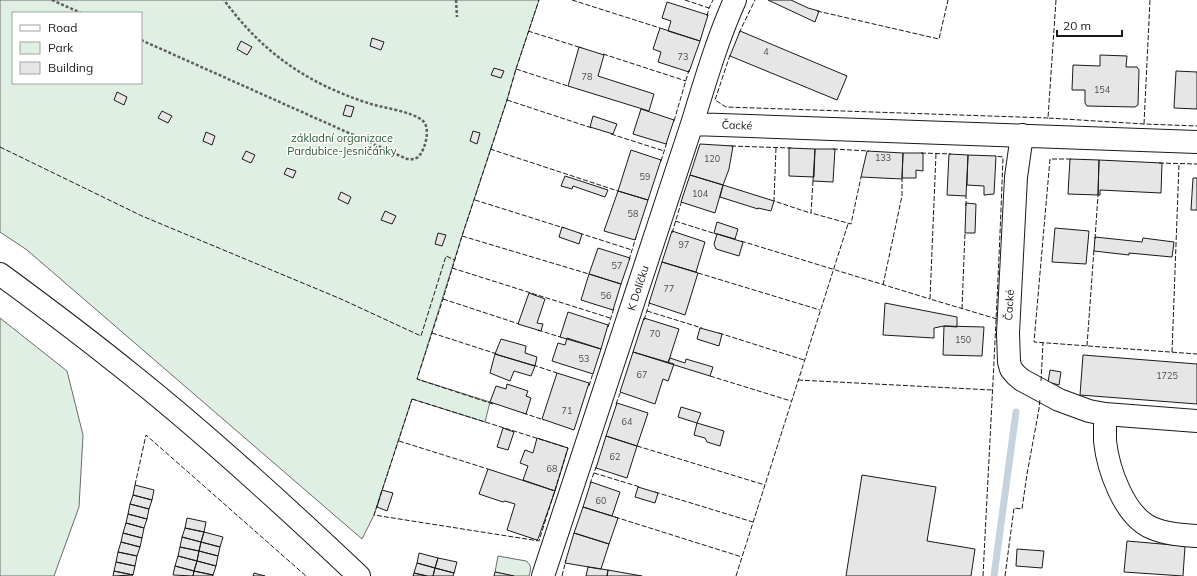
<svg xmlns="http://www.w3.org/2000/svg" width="1197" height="576" font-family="Mulish,sans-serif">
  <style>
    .green { fill: #e0efe3; stroke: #6a6a6a; fill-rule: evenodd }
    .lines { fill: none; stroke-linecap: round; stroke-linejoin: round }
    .stream { stroke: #c6d2dc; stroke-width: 7 }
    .building { fill: #e6e6e6; stroke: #1a1a1a }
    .minor-casing { stroke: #1a1a1a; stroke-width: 24 }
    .major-casing { stroke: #1a1a1a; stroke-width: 24 }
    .path { stroke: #5f5f5f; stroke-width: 2.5; stroke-dasharray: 3 2; stroke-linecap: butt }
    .minor { stroke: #fff; stroke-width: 22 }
    .major { stroke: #fff; stroke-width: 22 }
    .fence { stroke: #1a1a1a; stroke-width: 1; stroke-dasharray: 5 2; stroke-linecap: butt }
    .labels { text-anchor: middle; stroke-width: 3; stroke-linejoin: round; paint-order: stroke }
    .number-label { font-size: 9px; fill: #4d4d4d }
    .street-label { font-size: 11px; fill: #1a1a1a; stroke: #fff }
    .park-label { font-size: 11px; fill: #2b5a34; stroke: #fff }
  </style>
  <rect width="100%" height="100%" fill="#fff"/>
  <path class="green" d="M0 0H539L516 69 507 100 462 236 417 379 490 402 485 422 412 399 374 515 362 539 27 250 0 232ZM13 13H141V83H13Z
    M0 318 67 371 83 435 79 507 54 576H0Z
    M498 556 526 561C532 565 531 569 529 576H514L495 572Z"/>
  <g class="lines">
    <path class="stream" d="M994 576 1016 412"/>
  </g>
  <path class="building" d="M768 0H791L808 8 819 11 815 22Z
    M667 2 708 15 700 41 668 31 671 21 662 18Z
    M660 28 700 41 689 72 658 62 661 52 653 49Z
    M740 31 847 76 837 100 730 56Z
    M372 38 384 42 381 50 370 46Z
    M241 41 252 47 247 55 237 49Z
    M579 47 604 55 598 76 654 94 649 111 568 86Z
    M1100 55 1127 56 1126 67H1137L1139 70 1138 105 1135 107 1087 106 1085 103V90H1072L1073 65 1100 66Z
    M494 68 504 71 501 78 491 75Z
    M1176 71 1197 72V109L1174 108Z
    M117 92 127 97 124 105 114 100Z
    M346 105 354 107 351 117 343 115Z
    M641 109 674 120 666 144 633 134Z
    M162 111 172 116 168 123 158 118Z
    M593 116 617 124 613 134 590 127Z
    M473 131 480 133 477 144 470 141Z
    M206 132 215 136 212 145 203 141Z
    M700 144 733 146 729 169 723 185 690 175Z
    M789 148 815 149 814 177 789 176Z
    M815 149H835L833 182 813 181Z
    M631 150 661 160 648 200 618 191Z
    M246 151 255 155 251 163 242 159Z
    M867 151 903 153 902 179 861 177Z
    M903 153H923V171L916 170V178H902Z
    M949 154 968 155 966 196 947 195Z
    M968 155 996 156 994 194 984 195V186L967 185Z
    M1070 159 1099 160 1098 195 1068 194Z
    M1099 160 1162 163 1161 193 1100 190V195H1098Z
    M287 168 296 171 293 178 284 174Z
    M690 175 723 185 715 213 681 202Z
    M565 176 608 190 605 197 573 186 572 189 561 186Z
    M1193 178H1197V210H1191Z
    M723 185 774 201 771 211 758 208V209L720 197Z
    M618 191 648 200 635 240 604 231Z
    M341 192 351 197 348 204 338 199Z
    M966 203 976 204 975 233H965Z
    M385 211 396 216 392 224 381 220Z
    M717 222 738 229 735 239 714 233Z
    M562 227 582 234 579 244 559 237Z
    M1055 228 1089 231 1086 264 1052 262Z
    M672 231 705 242 696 272 662 262Z
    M438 233 446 235 442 246 435 244Z
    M717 234 743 242 739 256 716 249 714 244Z
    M1095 237 1142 242 1143 238 1174 242 1172 257 1129 253V255L1094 251Z
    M598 248 630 258 621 284 589 274Z
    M662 262 698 273 685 315 649 303Z
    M589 274 621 284 613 310 581 300Z
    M529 293 545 299 537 323 543 324 541 331 518 324Z
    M885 303 957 317V327L944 326 934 328V338L883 335Z
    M568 312 608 325 601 349 560 337Z
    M644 318 679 329 668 363 633 352Z
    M944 326 984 327 982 356 943 355Z
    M700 328 722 334 719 346 697 339Z
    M567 338 601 349 593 374 552 361 558 343 565 345Z
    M501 339 526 346 525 353 537 357 535 366 495 354Z
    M633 352 674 364 668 381 663 379 655 404 620 392Z
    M495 354 535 366 531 376 514 371 510 381 490 373Z
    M1083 355 1197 364V404L1080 395Z
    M670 358 685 363 686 359 713 367 710 376 668 363Z
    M1050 370 1061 372 1059 385 1048 382Z
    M557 373 589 383 574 430 542 419Z
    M507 384 528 391 526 396 531 398 526 414 490 402 496 386 506 389Z
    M617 403 648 413 637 446 606 436Z
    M681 407 701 413 697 423 678 417Z
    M697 423 724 431 720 446 707 442 705 438 694 435Z
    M503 428 514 432 508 450 497 447Z
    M606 436 637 446 627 478 596 468Z
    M537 438 568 448 555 491 523 480 528 466 520 463 525 450 533 453Z
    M488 469 555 491 538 539 537 540 507 530 515 504 505 501 503 502 479 494Z
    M862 475 936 487 927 541 975 549 971 576H846Z
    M591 482 620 492 612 516 583 507Z
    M135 485 154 490 152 500 133 495Z
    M638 487 658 493 655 503 635 497Z
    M382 490 393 493 387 511 377 507Z
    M133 495 152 500 149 509 130 504Z
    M130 504 149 509 147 519 128 514Z
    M583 507 618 518 609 544 574 533Z
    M128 514 147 519 144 528 126 523Z
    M187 518 206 522 204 532 185 528Z
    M126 523 144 528 142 538 123 533Z
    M185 528 204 532 201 542 182 537Z
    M204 532 223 537 220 547 201 542Z
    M123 533 142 538 140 547 121 542Z
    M574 533 609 544 601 569 565 563Z
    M182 537 201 542 199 551 180 547Z
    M1127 541 1185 546 1183 576 1124 572Z
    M121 542 140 547 137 556 118 552Z
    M201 542 220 547 218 556 199 551Z
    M180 547 199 551 197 561 178 556Z
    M1017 549 1044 551 1042 568 1016 566Z
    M199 551 218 556 216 566 197 561Z
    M118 552 137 556 135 566 116 562Z
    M419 553 438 558 435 568 417 563Z
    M178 556 197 561 194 571 175 566Z
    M438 558 457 562 454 573 435 568Z
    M197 561 216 566 213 575 194 571Z
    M116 562 135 566 133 575 114 571Z
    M417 563 435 568 433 576H427L414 573Z
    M175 566 194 571 193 576 173 575Z
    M588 567 608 570 607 576H586Z
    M435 568 454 573 453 576H433Z
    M608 570 642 576H607Z
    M114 571 133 575 113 576Z
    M194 571 213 575V576H193Z
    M495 572 514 576H494Z
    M254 573 265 576H253Z
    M414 573 427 576H413Z"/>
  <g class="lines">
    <defs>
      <path id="minor" d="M692 124 1197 142
        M1022 135 1016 177 1008 333 1009 362 1011 369 1016 375 1022 380 1059 400 1089 411 1105 414 1197 421
        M1105 414C1105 423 1105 432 1105 441 1108 469 1124 516 1152 528 1166 534 1182 535 1197 536
        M543 576 692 124C705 82 717 40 735 0"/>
      <path id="major" d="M0 274C45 307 89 340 132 375 211 438 286 507 359 576"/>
    </defs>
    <use href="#minor" class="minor-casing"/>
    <use href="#major" class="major-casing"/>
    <path class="path" d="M52 0 81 13
      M456 0 457 17
      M141 40 407 159C411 159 414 160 418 157 425 151 431 128 423 121 412 111 382 108 368 103 306 83 262 52 224 0"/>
    <use href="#minor" class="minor"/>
    <use href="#major" class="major"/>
    <path class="fence" d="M572 0 660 28
      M685 0 709 8
      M1056 0 1048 118 1144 124 1197 126
      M817 11 939 39 948 0
      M707 16 709 8 713 0
      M528 31 582 48
      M739 33 755 0
      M603 54 686 81
      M730 55 715 100 726 107 1048 118
      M516 69 568 86
      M507 100 592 128
      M674 121 689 70
      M1144 124 1150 0
      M611 134 664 151
      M731 146 791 148
      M0 147 142 216 341 299 421 336 446 256 455 260
      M776 148 774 201 807 212 811 213
      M490 149 618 191
      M833 149 869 151
      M921 153 951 154
      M936 154 930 299 997 319
      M1071 159H1050L1034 342 1197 354
      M661 161 667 142
      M1159 163 1197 164
      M813 181 811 213 851 224 861 177
      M475 200 564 228
      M966 206V196
      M675 221 716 234
      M579 233 632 250
      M672 233 682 200
      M462 236 589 274
      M1095 239 1098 195
      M741 241 930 299
      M629 260 636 237
      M452 268 610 318
      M698 273 820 310
      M883 285 902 196V179
      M443 299 519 324
      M962 309 965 232
      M647 311 702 328
      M644 320 650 301
      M608 327 614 308
      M538 330 560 337
      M432 333 497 354
      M719 333 804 360
      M1087 346 1094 249
      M1172 352 1179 164
      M533 365 557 373
      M710 376 791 401
      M798 380 992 390
      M1041 381 1043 343
      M589 386 593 373
      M412 399 568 448 539 541 374 515Z
      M493 404 417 379 443 299 462 236 507 100 516 69 539 0
      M616 404 621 391
      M523 413 544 420
      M399 441 488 469
      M637 446 765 485
      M594 473 640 487
      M590 484 596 467
      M135 485 146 435 306 576
      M655 492 753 522
      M615 517 742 557
      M562 576 566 560
      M736 576 848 224
      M983 576C990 436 998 297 1003 157L995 156
      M1005 576 1014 508 1022 509 1027 474 1039 409 1040 399"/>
  </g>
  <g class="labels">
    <g class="number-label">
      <text x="766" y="55">4</text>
      <text x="683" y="60">73</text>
      <text x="587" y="80">78</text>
      <text x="1102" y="93">154</text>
      <text x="883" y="161">133</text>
      <text x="712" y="162">120</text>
      <text x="645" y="180">59</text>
      <text x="700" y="197">104</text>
      <text x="633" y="217">58</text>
      <text x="684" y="248">97</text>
      <text x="617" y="269">57</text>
      <text x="669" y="292">77</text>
      <text x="606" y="299">56</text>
      <text x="655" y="337">70</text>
      <text x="963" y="343">150</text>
      <text x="584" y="362">53</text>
      <text x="642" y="378">67</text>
      <text x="1167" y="379">1725</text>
      <text x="567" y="414">71</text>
      <text x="627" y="425">64</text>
      <text x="615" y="460">62</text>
      <text x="552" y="472">68</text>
      <text x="601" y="504">60</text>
    </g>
    <g class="street-label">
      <text transform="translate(737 125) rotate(2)" y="4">Čacké</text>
      <text transform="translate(638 288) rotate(-72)" y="4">K Dolíčku</text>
      <text transform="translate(1009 305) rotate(-87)" y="4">Čacké</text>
    </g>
    <g class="park-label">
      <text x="342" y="142">základní organizace<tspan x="342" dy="13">Pardubice-Jesničánky</tspan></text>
    </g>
  </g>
  <rect x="12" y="12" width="130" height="72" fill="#ffffff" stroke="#a3a3a3"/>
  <rect x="20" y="25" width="20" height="6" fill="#ffffff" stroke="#a3a3a3"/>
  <text x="48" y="32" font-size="12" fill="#1a1a1a">Road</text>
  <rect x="20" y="42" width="20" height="12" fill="#e0efe3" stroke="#a3a3a3"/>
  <text x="48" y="52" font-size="12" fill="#1a1a1a">Park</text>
  <rect x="20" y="62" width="20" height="12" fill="#e6e6e6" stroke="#a3a3a3"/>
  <text x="48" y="72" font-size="12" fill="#1a1a1a">Building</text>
  <path d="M1057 30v6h65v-6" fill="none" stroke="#1a1a1a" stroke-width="2"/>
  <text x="1063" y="30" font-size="12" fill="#1a1a1a" stroke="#ffffff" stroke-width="3" paint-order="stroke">20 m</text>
</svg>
